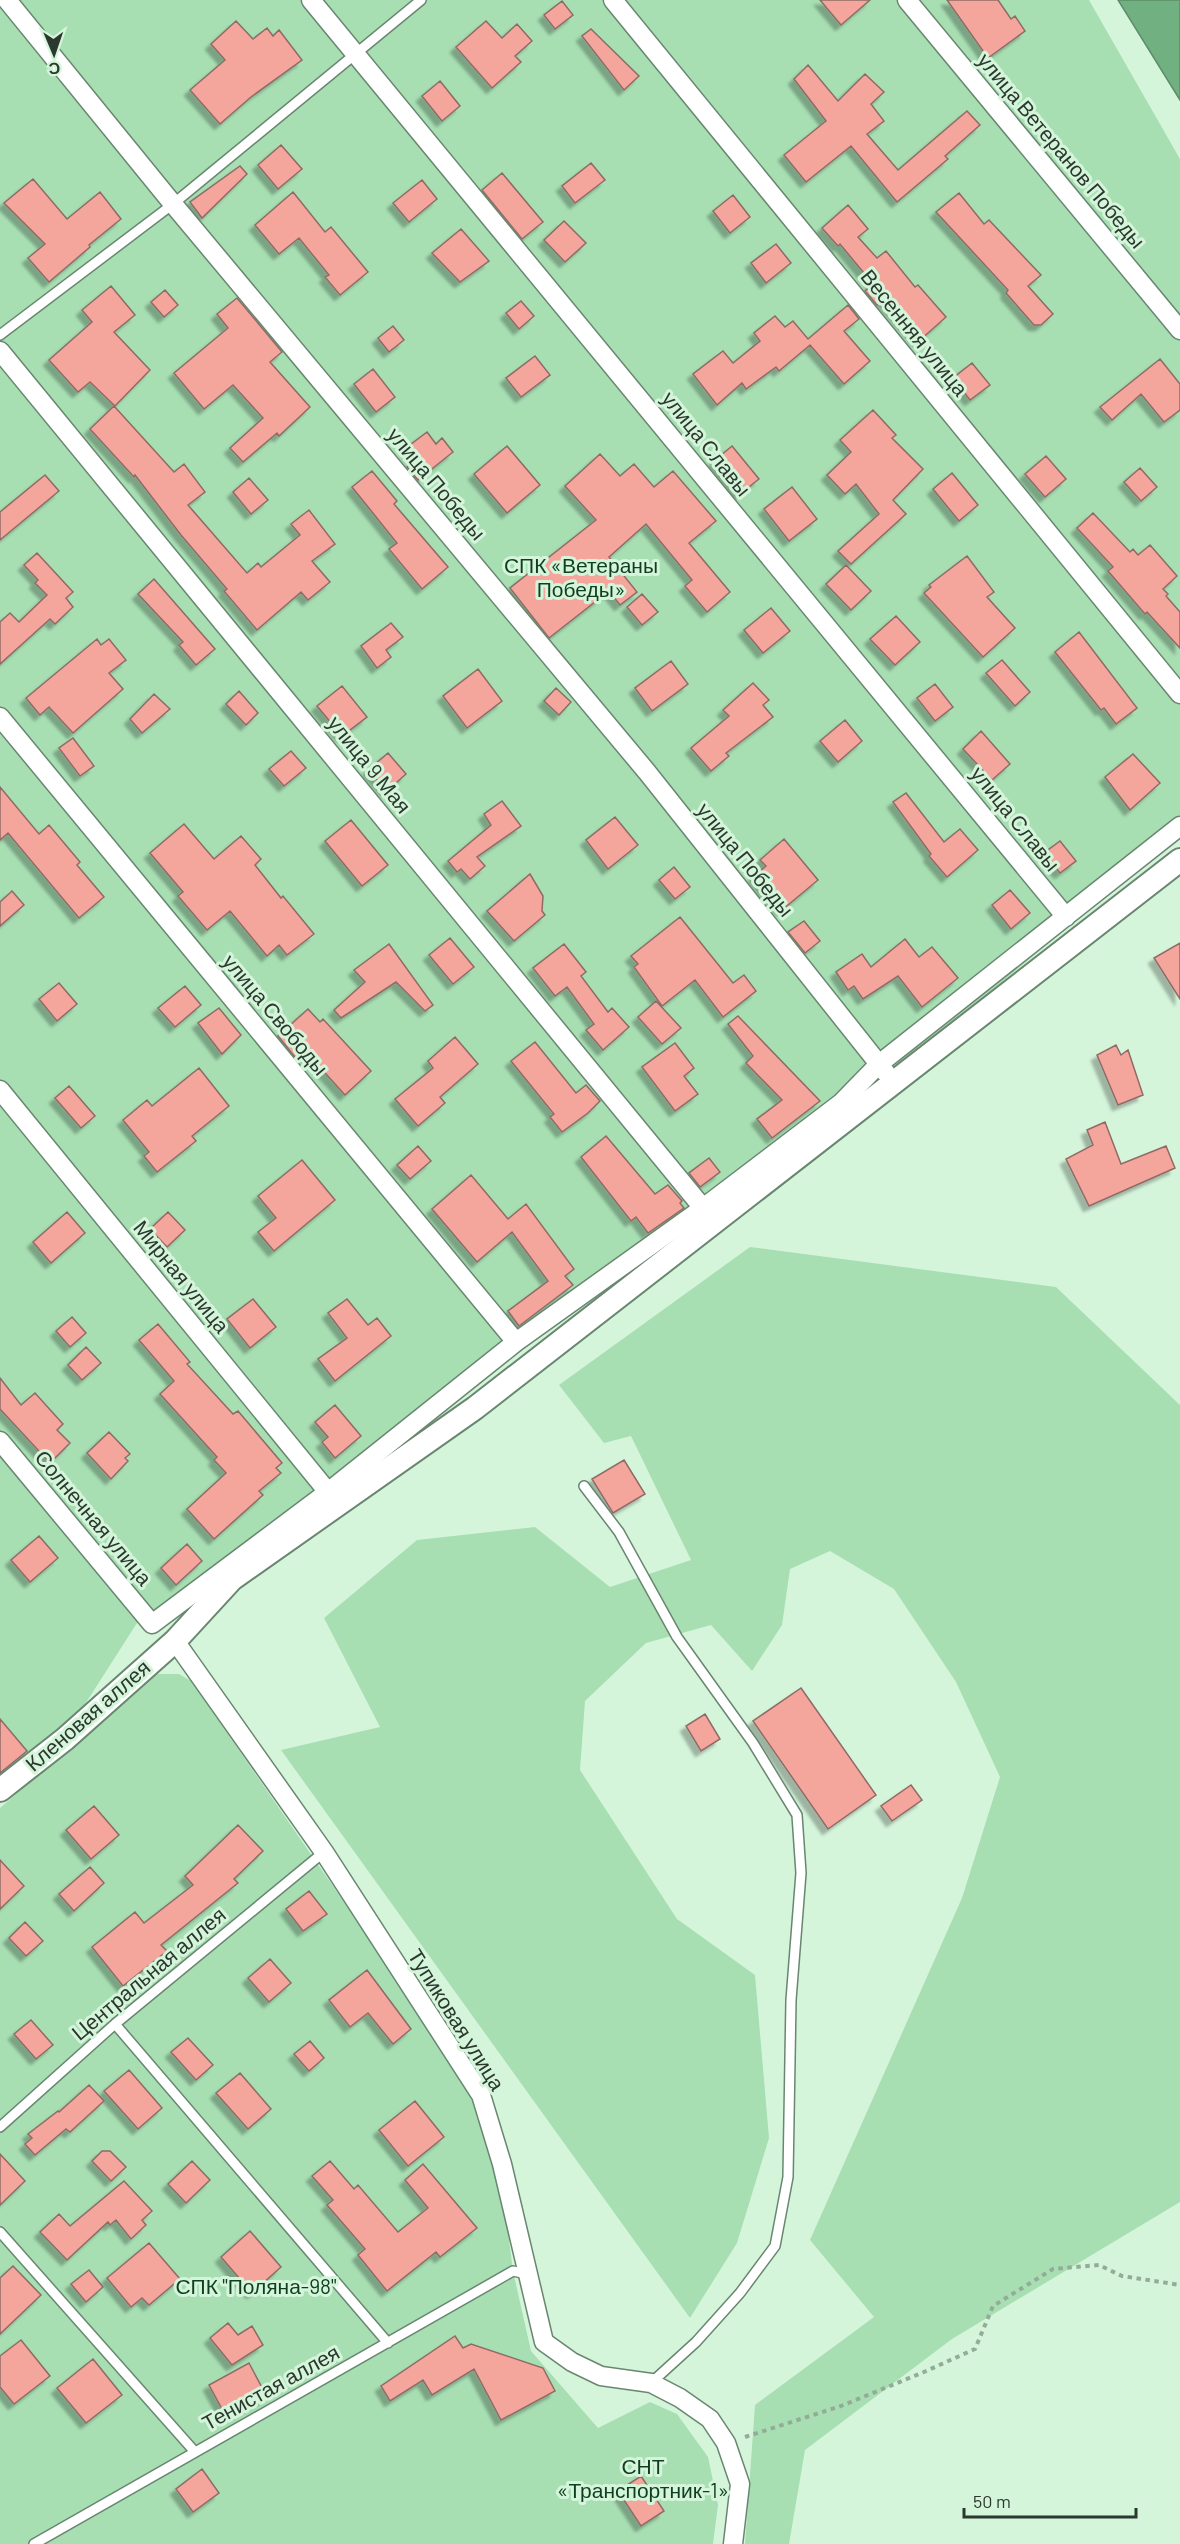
<svg xmlns="http://www.w3.org/2000/svg" width="1180" height="2544" font-family="Barlow,sans-serif">
  <style>
    .green { fill: #a7dfb3 }
    .water { fill: #71b081; stroke: #5c8c68; stroke-width: 1.5 }
    .building { fill: #f4a69c; stroke: #906b66; stroke-width: 1.5; filter: url(#shadow) }
    .lines { fill: none; stroke-linecap: round; stroke-linejoin: round }
    .service-casing { stroke: #698770; stroke-width: 12 }
    .minor-casing { stroke: #698770; stroke-width: 21 }
    .tertiary-casing { stroke: #698770; stroke-width: 26 }
    .path { stroke: #93ac98; stroke-width: 4; stroke-dasharray: 4.5 4.5; stroke-linecap: butt }
    .service { stroke: #fff; stroke-width: 9 }
    .minor { stroke: #fff; stroke-width: 18 }
    .tertiary { stroke: #fff; stroke-width: 22 }
    .labels { text-anchor: middle; stroke-width: 6; stroke-linejoin: round; paint-order: stroke }
    .street-label { font-size: 21px; fill: #2b382e; stroke: #d5f5db }
    .park-label { font-size: 21px; fill: #0f3f20; stroke: #d5f5db }
  </style>
  <defs>
    <filter id="shadow"><feDropShadow dx="-5.5" dy="5.5" stdDeviation="1.5" flood-color="#0004"/></filter>
  </defs>
  <rect width="100%" height="100%" fill="#d5f5db"/>
  <path class="green" d="M0 0H1089L1180 159V836L948 1026 137 1623 73 1723 0 1783Z
    M750 1247 1056 1287 1180 1405V2202L952 2339 805 2450 789 2544H745L755 2405 874 2317 810 2240 962 1898 1000 1777 956 1682 894 1589 830 1551 790 1569 782 1625 752 1671 711 1625 646 1643 585 1701 580 1770 677 1919 755 1975 769 2138 737 2243 690 2318 281 1750 380 1727 324 1618 417 1540 535 1527 610 1587 691 1560 631 1436 604 1443 559 1385Z
    M154 1674H179L191 1681 463 2074 501 2177 513 2271 531 2351 598 2428 650 2402 677 2414 708 2457 718 2505 713 2544H0V1808Z"/>
  <path class="water" d="M1118 0H1180V100Z"/>
  <path class="building" d="M820 0H870L841 25Z
    M947 0H998L1011 19 1015 16 1025 31 988 58Z
    M562 1 573 15 555 29 544 15Z
    M236 21 253 39 267 28 273 36 279 30 302 60 251 97 220 124 190 90 225 60 211 44Z
    M486 21 502 38 517 24 532 41 515 56 521 62 492 88 456 47Z
    M591 29 639 76 624 90 582 36Z
    M808 65 838 101 865 74 884 92 871 104 884 121 867 134 898 170 967 111 980 125 945 156 948 159 897 202 851 146 806 182 784 155 826 121 794 79Z
    M440 81 460 106 442 121 422 96Z
    M281 145 302 169 278 189 258 165Z
    M591 163 605 180 575 203 562 186Z
    M240 166 247 174 202 218 190 202Z
    M502 173 543 222 522 239 482 190Z
    M33 179 67 219 100 192 121 219 89 245 90 247 49 282 28 258 45 244 4 203Z
    M422 180 437 199 409 222 393 203Z
    M293 192 325 232 331 227 368 272 340 295 325 277 329 275 299 238 279 254 255 225Z
    M959 193 984 224 989 220 1041 275 1028 286 1053 314 1041 325H1034L1006 293 1008 290 936 212Z
    M733 195 750 217 730 233 713 211Z
    M848 205 868 229 858 237 877 258 886 251 915 287 918 285 946 317 919 341 883 300 877 305 865 291 873 284 840 244 838 246 822 228Z
    M564 221 586 243 565 262 544 240Z
    M461 229 489 261 460 282 432 253Z
    M776 244 791 263 766 283 751 263Z
    M111 286 135 315 114 332 150 370 115 406 90 382 78 392 49 360 92 322 82 310Z
    M165 290 178 305 164 317 151 302Z
    M237 298 282 352 270 362 310 407 279 436 277 433 243 462 230 448 263 418 233 385 204 409 174 373 228 328 217 314Z
    M521 301 534 316 519 329 506 313Z
    M848 305 859 319 844 331 870 361 844 384 810 345 779 371 776 367 746 389 742 383 717 405 693 374 723 351 733 363 760 341 754 333 775 316 785 327 793 321 808 339Z
    M393 326 404 340 389 352 378 338Z
    M535 356 550 375 521 397 506 378Z
    M1160 359 1180 384V410L1164 422 1141 394 1112 420 1100 407Z
    M972 363 990 385 970 400 953 378Z
    M373 369 395 397 376 412 354 384Z
    M114 406 174 472 184 464 205 492 188 505 247 573 258 563 261 567 300 535 291 524 309 510 335 544 312 561 330 582 308 600 301 592 257 630 224 591 227 589 181 535 135 475 134 477 90 429Z
    M873 410 896 435 892 438 923 469 893 500 906 514 851 564 838 551 879 514 856 484 845 494 827 475 851 452 840 440Z
    M427 432 436 444 442 438 453 452 418 480 407 467 415 461 406 448Z
    M507 446 540 485 507 513 474 474Z
    M732 446 759 479 740 494 714 461Z
    M600 454 620 476 634 464 654 487 673 471 716 521 689 543 730 592 707 612 685 586 692 580 646 524 609 557 637 592 620 605 609 591 549 638 510 588 596 520 565 486Z
    M1046 456 1066 479 1045 497 1025 474Z
    M1140 468 1157 487 1141 501 1124 482Z
    M372 471 397 501 394 504 448 567 422 589 389 549 397 543 352 487Z
    M952 473 978 505 959 521 933 489Z
    M45 475 59 491 0 540V512Z
    M249 478 268 500 251 514 233 492Z
    M792 487 817 519 789 541 764 509Z
    M1093 513 1130 552 1133 549 1138 555 1150 545 1177 576 1163 589 1168 594 1166 596 1180 612V648L1147 612 1145 614 1108 571 1113 567 1077 528Z
    M37 553 73 592 66 598 73 607 55 624 50 619 0 664V622L10 613 19 622 47 595 35 583 38 580 24 565Z
    M967 556 994 592 987 597 1015 628 983 657 924 593 931 587 929 585Z
    M846 565 871 591 851 610 826 584Z
    M154 579 215 649 196 665 179 645 183 642 138 594Z
    M642 594 658 612 642 625 627 607Z
    M771 608 790 631 763 653 744 630Z
    M896 616 920 642 895 665 870 639Z
    M391 623 403 637 386 650 391 657 377 668 361 646Z
    M1079 632 1137 708 1116 724 1104 708 1101 710 1055 652Z
    M97 639 101 645 109 639 126 660 109 673 123 689 73 733 49 707 40 715 26 698Z
    M1002 660 1030 692 1015 706 986 673Z
    M671 661 688 684 652 711 635 688Z
    M478 669 502 701 467 728 443 696Z
    M753 683 769 700 763 705 773 717 726 753 729 756 711 771 691 748 729 716 723 710Z
    M935 684 953 707 935 721 917 698Z
    M342 686 367 717 342 736 317 706Z
    M556 688 571 702 559 715 544 701Z
    M239 691 258 713 246 725 226 704Z
    M154 694 170 709 142 733 130 719Z
    M845 720 862 741 838 762 820 741Z
    M981 731 1010 764 992 780 963 749Z
    M73 738 94 766 80 776 59 748Z
    M291 751 306 768 284 786 269 769Z
    M388 753 406 774 387 791 368 770Z
    M1133 754 1160 783 1130 810 1105 777Z
    M0 787 39 834 49 825 80 862 77 865 104 897 79 918 8 833 0 840Z
    M906 793 944 842 960 829 978 850 947 877 929 856 931 854 893 802Z
    M502 801 521 826 477 857 485 866 470 879 461 869 457 872 448 861 491 825 484 814Z
    M615 817 638 845 608 869 586 840Z
    M351 820 388 865 362 886 325 841Z
    M184 824 214 859 241 836 261 859 255 865 281 898 283 896 314 934 287 955 279 945 267 956 230 911 207 930 178 896 183 892 150 853Z
    M784 839 818 880 782 910 754 876 766 866 760 860Z
    M1060 841 1076 861 1060 873 1044 853Z
    M674 867 690 887 675 899 659 880Z
    M530 874 543 896 542 911 545 915 514 941 487 911Z
    M1010 890 1030 913 1011 929 992 905Z
    M12 891 24 905 0 926V902Z
    M680 917 733 983 744 975 756 991 723 1017 695 980 662 1006 634 967 638 964 631 956Z
    M804 921 820 941 805 953 788 932Z
    M450 938 474 967 453 984 429 955Z
    M905 939 919 957 932 947 958 978 922 1007 898 976 863 999 854 986 848 990 836 972 862 954 871 967Z
    M1180 943V999L1154 958Z
    M389 944 433 1005 425 1011 396 982 341 1018 334 1010 365 982 354 970Z
    M564 944 586 972 581 976 608 1012 612 1008 629 1027 603 1050 586 1030 594 1024 567 987 555 996 533 968Z
    M59 983 77 1004 57 1021 39 999Z
    M185 986 201 1005 175 1027 158 1008Z
    M656 1001 681 1028 662 1044 638 1017Z
    M219 1008 241 1035 222 1054 198 1023Z
    M308 1009 320 1022 323 1019 371 1071 345 1095 308 1054 299 1062 278 1036Z
    M738 1016 820 1101 772 1138 757 1119 782 1100 746 1063 753 1056 728 1024Z
    M455 1037 478 1064 440 1097 445 1103 418 1126 395 1099 433 1068 428 1061Z
    M535 1042 576 1093 586 1085 600 1101 588 1113 562 1132 550 1117 554 1114 511 1061Z
    M675 1043 694 1068 684 1076 698 1094 675 1111 642 1067Z
    M1116 1045 1121 1055 1128 1050 1143 1095 1118 1105 1097 1055Z
    M199 1068 229 1106 192 1136 196 1141 157 1172 144 1156 149 1152 123 1120 147 1100 152 1106Z
    M69 1086 95 1116 81 1128 55 1098Z
    M1105 1122 1121 1164 1166 1146 1175 1168 1089 1206 1066 1159 1093 1145 1087 1130Z
    M606 1136 655 1194 668 1185 682 1201 680 1203 684 1208 648 1233 636 1217 631 1221 581 1157Z
    M418 1146 431 1161 410 1179 397 1165Z
    M709 1158 720 1172 700 1187 689 1173Z
    M302 1160 335 1200 274 1251 258 1232 276 1218 258 1196Z
    M471 1175 508 1219 526 1204 574 1269 565 1276 573 1285 519 1326 508 1311 548 1281 512 1232 477 1262 432 1209Z
    M67 1212 85 1233 51 1263 33 1242Z
    M168 1212 185 1230 167 1247 150 1229Z
    M253 1299 276 1327 250 1348 227 1319Z
    M347 1299 368 1325 377 1318 391 1336 335 1381 318 1359 347 1338 328 1313Z
    M72 1317 86 1333 70 1347 56 1331Z
    M158 1324 190 1362 187 1364 233 1414 238 1411 282 1463 276 1468 281 1473 259 1491 263 1495 214 1539 187 1509 226 1473 214 1460 217 1457 160 1394 174 1381 139 1340Z
    M86 1347 101 1363 82 1380 68 1365Z
    M0 1378 21 1405 35 1393 63 1424 57 1430 70 1443 50 1463 0 1409Z
    M335 1405 361 1436 335 1458 322 1442 328 1437 315 1422Z
    M109 1432 130 1454 125 1458 128 1461 111 1479 87 1453Z
    M624 1460 645 1494 613 1513 592 1479Z
    M39 1536 58 1558 30 1582 11 1560Z
    M187 1544 202 1561 176 1585 161 1568Z
    M801 1688 876 1795 828 1829 753 1721Z
    M705 1714 720 1739 701 1751 686 1726Z
    M0 1719 27 1751 0 1773Z
    M911 1785 922 1800 892 1821 881 1806Z
    M94 1806 119 1835 91 1859 66 1830Z
    M238 1825 263 1851 234 1879 238 1883 161 1945 167 1951 123 1986 92 1947 135 1912 144 1923 193 1885 185 1876Z
    M0 1860 24 1886 0 1909Z
    M90 1867 104 1883 74 1911 59 1894Z
    M309 1891 327 1914 303 1931 286 1909Z
    M25 1922 43 1941 26 1956 9 1938Z
    M270 1959 291 1983 269 2002 248 1978Z
    M367 1970 411 2029 393 2044 368 2013 350 2027 329 2000Z
    M31 2020 53 2045 36 2059 14 2034Z
    M188 2038 213 2065 196 2080 171 2052Z
    M310 2041 324 2058 309 2071 294 2054Z
    M129 2070 162 2108 138 2129 104 2091Z
    M240 2073 271 2109 248 2129 216 2093Z
    M89 2085 104 2101 70 2132 66 2129 35 2155 25 2144 32 2138 28 2134 58 2111 59 2112Z
    M415 2101 444 2137 408 2166 379 2130Z
    M102 2151H110L126 2167 111 2181 92 2161Z
    M0 2154 25 2181 0 2205Z
    M192 2161 210 2180 186 2203 168 2184Z
    M330 2161 354 2189 358 2185 398 2232 428 2208 405 2180 423 2164 477 2228 440 2257 436 2252 387 2291 358 2255 365 2249 327 2205 333 2200 312 2176Z
    M124 2181 152 2211 142 2220 146 2225 131 2239 116 2220 110 2225 108 2222 67 2260 40 2232 59 2214 70 2226Z
    M250 2231 281 2267 252 2293 221 2257Z
    M149 2243 180 2279 149 2305 142 2298 131 2307 107 2278Z
    M13 2266 41 2295 0 2334V2278Z
    M89 2270 103 2287 86 2302 71 2284Z
    M228 2323 238 2335 252 2326 263 2345 232 2365 210 2338Z
    M455 2336 463 2348 471 2344 543 2368 555 2391 501 2420 474 2369 432 2395 423 2380 390 2401 381 2386Z
    M21 2340 50 2376 14 2404 0 2387V2356Z
    M93 2359 122 2395 86 2423 57 2388Z
    M249 2363 267 2397 227 2418 209 2385Z
    M202 2469 219 2493 193 2512 176 2489Z
    M641 2476 664 2511 641 2526 618 2491Z"/>
  <g class="lines">
    <defs>
      <path id="service" d="M0 335 173 204 421 0
        M584 1486 619 1532 677 1637 753 1743 797 1815 801 1873 791 2000 788 2177 775 2246 740 2293 696 2342 651 2383
        M115 2024 388 2343
        M0 2127 115 2024 324 1852
        M0 2232 195 2452
        M34 2544 513 2271 527 2274"/>
      <path id="minor" d="M7 0 173 204 647 772 886 1073
        M311 0 1066 917
        M613 0 1180 694
        M907 0 1180 330
        M0 351 703 1208
        M0 717 516 1342
        M0 1090 328 1492
        M0 1441 152 1624 328 1492 516 1342 703 1208 841 1103 879 1064 1180 826
        M175 1641 324 1852 481 2095 502 2164 544 2342 572 2362 601 2376 651 2383 680 2398 710 2419 726 2443 740 2484 733 2544"/>
      <path id="tertiary" d="M0 1790 65 1739 175 1641 232 1579 475 1408 1180 860"/>
    </defs>
    <use href="#service" class="service-casing"/>
    <use href="#minor" class="minor-casing"/>
    <use href="#tertiary" class="tertiary-casing"/>
    <path class="path" d="M745 2437 841 2406 924 2372 975 2349 993 2306 1053 2269 1099 2265 1122 2276 1180 2285"/>
    <use href="#service" class="service"/>
    <use href="#minor" class="minor"/>
    <use href="#tertiary" class="tertiary"/>
  </g>
  <g class="labels">
    <g class="street-label">
      <text transform="translate(1061 151) rotate(50)" y="7">улица Ветеранов Победы</text>
      <text transform="translate(914 333) rotate(51)" y="7">Весенняя улица</text>
      <text transform="translate(706 444) rotate(51)" y="7">улица Славы</text>
      <text transform="translate(436 484) rotate(50)" y="7">улица Победы</text>
      <text transform="translate(369 765) rotate(51)" y="7">улица 9 Мая</text>
      <text transform="translate(1015 819) rotate(51)" y="7">улица Славы</text>
      <text transform="translate(745 860) rotate(51)" y="7">улица Победы</text>
      <text transform="translate(275 1015) rotate(50)" y="7">улица Свободы</text>
      <text transform="translate(181 1277) rotate(51)" y="7">Мирная улица</text>
      <text transform="translate(93 1518) rotate(50)" y="7">Солнечная улица</text>
      <text transform="translate(88 1716) rotate(-41)" y="7">Кленовая аллея</text>
      <text transform="translate(149 1974) rotate(-40)" y="7">Центральная аллея</text>
      <text transform="translate(456 2020) rotate(58)" y="7">Тупиковая улица</text>
      <text transform="translate(271 2388) rotate(-29)" y="7">Тенистая аллея</text>
    </g>
    <g class="park-label">
      <text x="581" y="573">СПК «Ветераны<tspan x="581" dy="24">Победы»</tspan></text>
      <text x="256" y="2294">СПК "Поляна-98"</text>
      <text x="643" y="2474">СНТ<tspan x="643" dy="24">«Транспортник-1»</tspan></text>
    </g>
  </g>
  <g transform="translate(54 54) rotate(178)" stroke="#d5f5db" stroke-width="4.5" paint-order="stroke">
  <path d="M0-4.5L10 22L0 15L-10 22Z" fill="#2b382e"/>
  <text y="-9" font-size="16" font-weight="bold" text-anchor="middle" fill="#2b382e">С</text>
  </g>
  <path d="M964 2508v9h172v-9" fill="none" stroke="#2b382e" stroke-width="3"/>
  <text x="973" y="2508" font-size="18" fill="#2b382e" stroke="#d5f5db" stroke-width="4.5" paint-order="stroke">50 m</text>
</svg>
